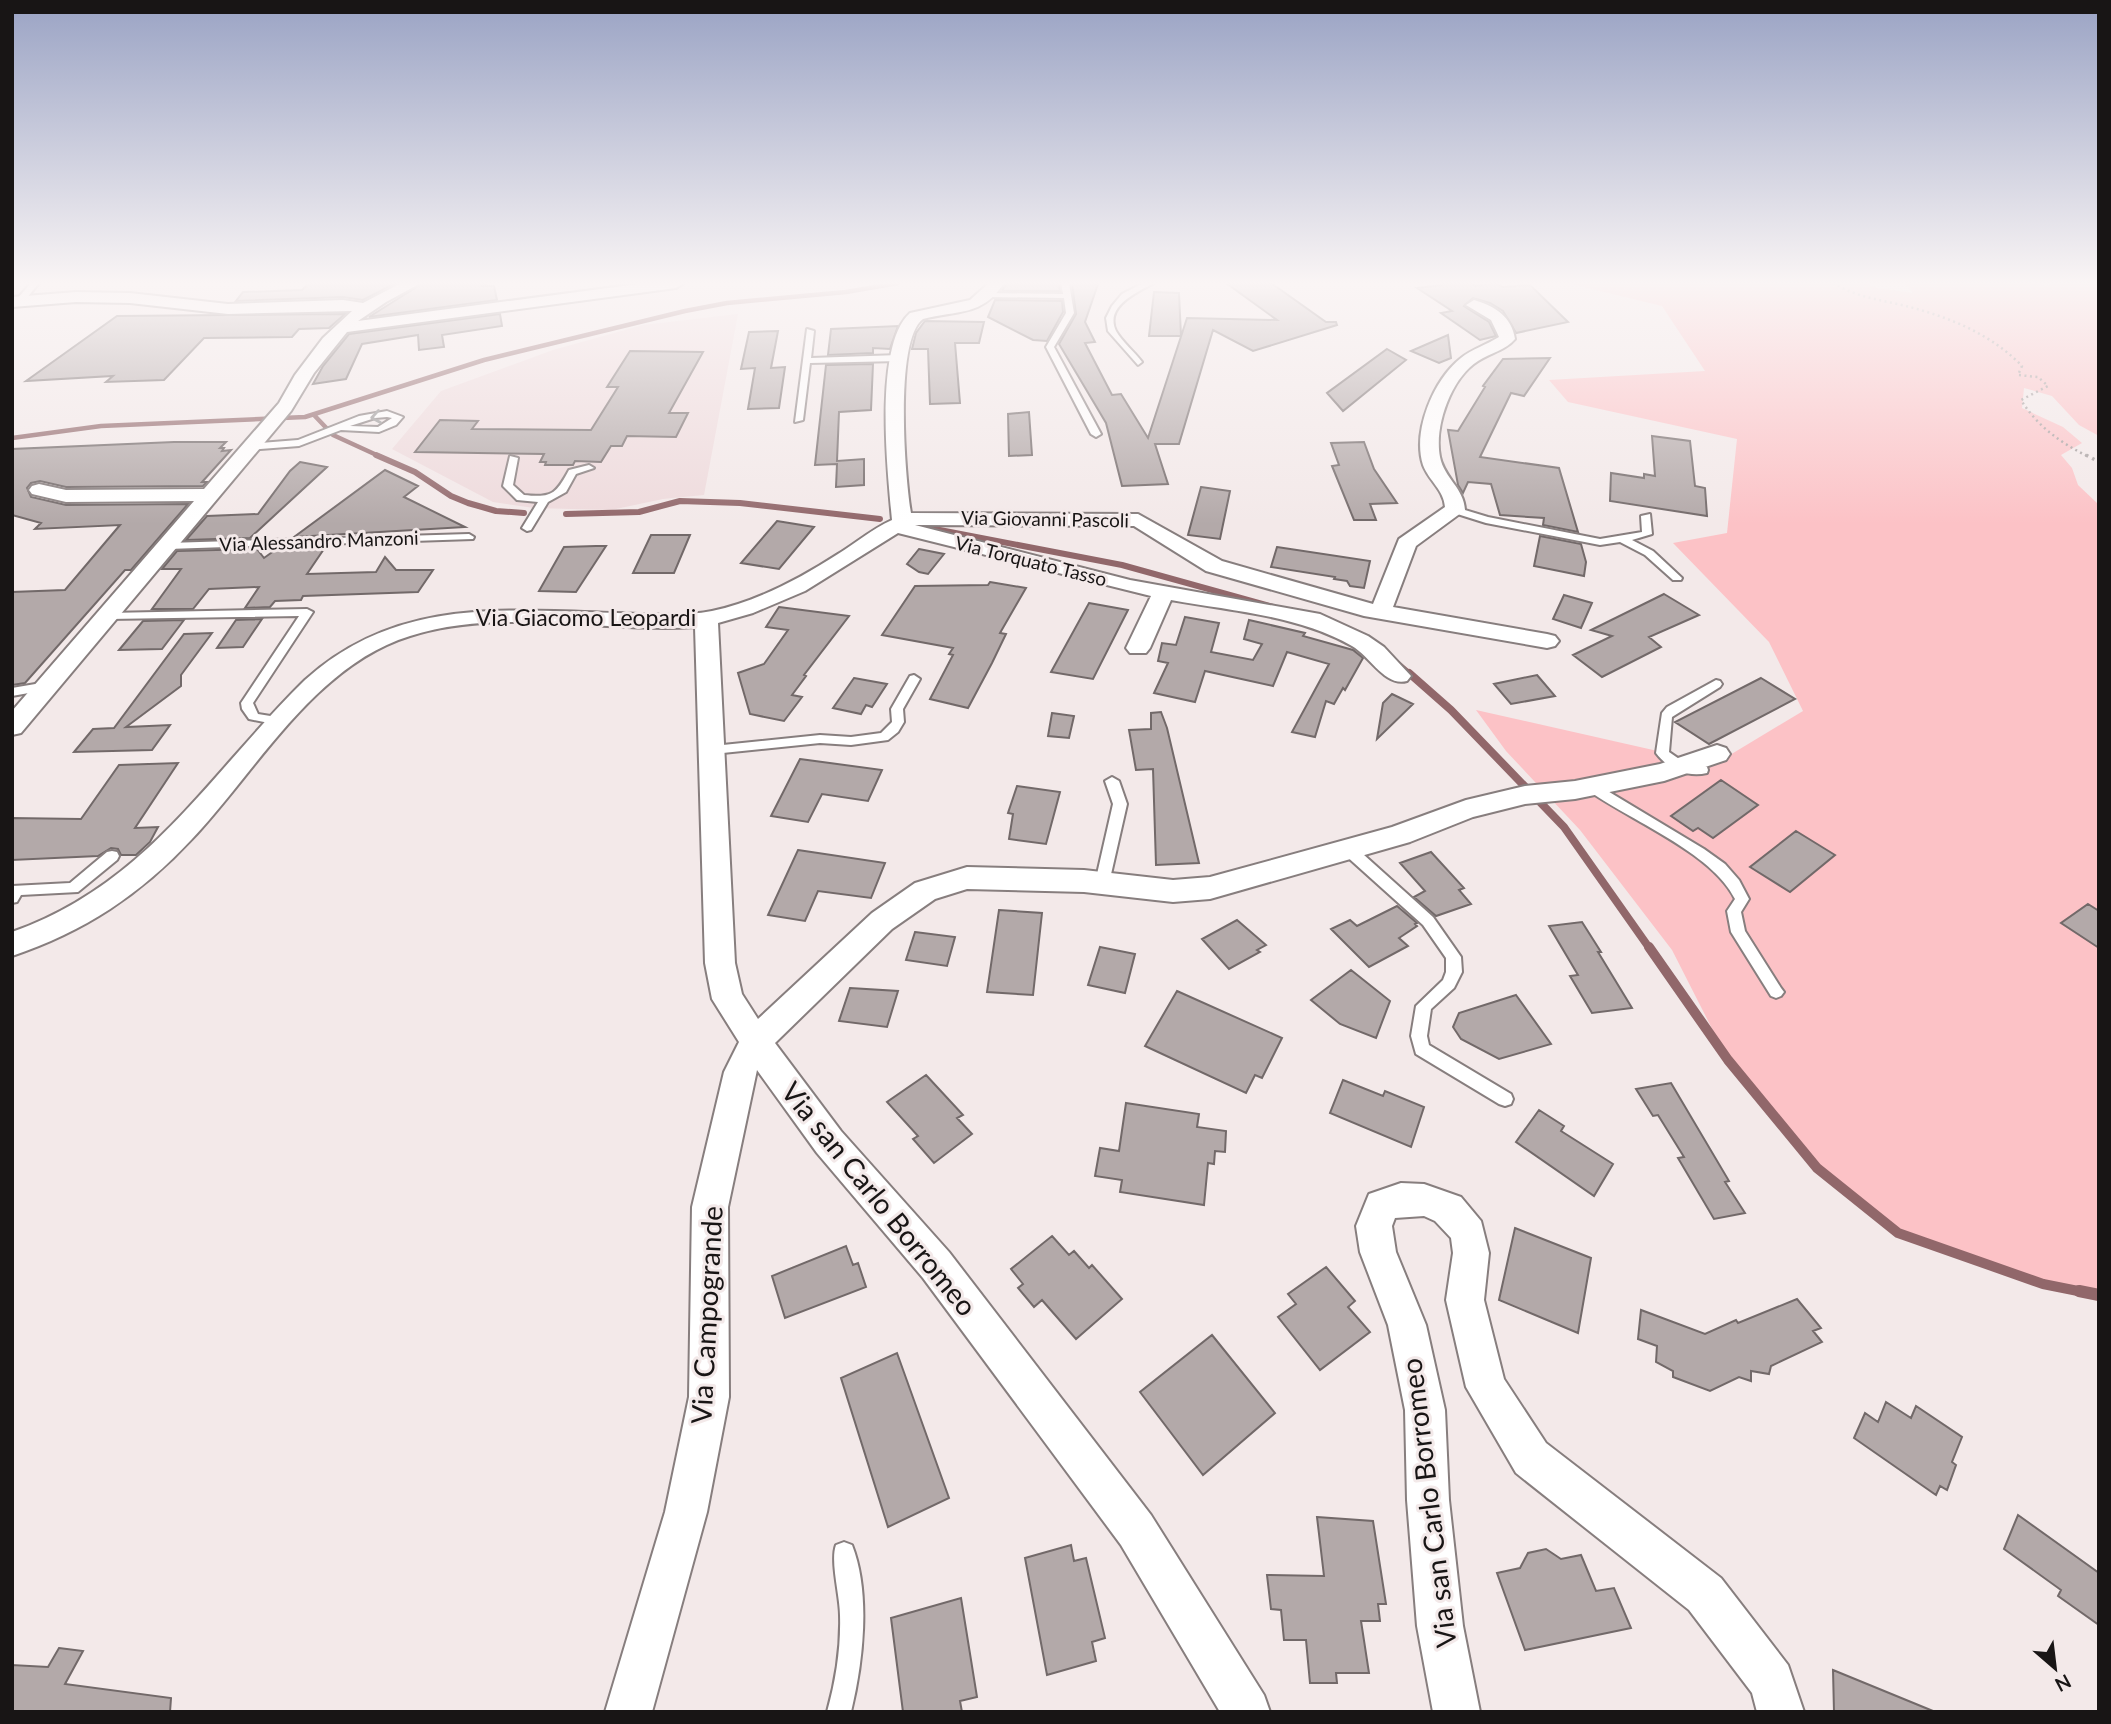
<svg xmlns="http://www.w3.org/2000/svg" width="2111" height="1724" font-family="Lato,sans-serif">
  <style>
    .built { fill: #eedadc }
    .green { fill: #fcc2c6 }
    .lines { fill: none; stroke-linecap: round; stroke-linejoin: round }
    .stream-far4 { stroke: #91676a; stroke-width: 4.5 }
    .stream-far3 { stroke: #91676a; stroke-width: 6 }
    .stream-far2 { stroke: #91676a; stroke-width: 8 }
    .stream-far1 { stroke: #91676a; stroke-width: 10 }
    .stream { stroke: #91676a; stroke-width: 12 }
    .building { fill: #b3a9a9; stroke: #726969; stroke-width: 2 }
    .lane-casing { stroke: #877e7e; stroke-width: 4 }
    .street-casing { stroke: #877e7e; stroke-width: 4 }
    .path-far1 { stroke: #a39c9c; stroke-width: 2.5; stroke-dasharray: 2 3.5; stroke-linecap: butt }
    .path { stroke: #a39c9c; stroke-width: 3.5; stroke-dasharray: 2.5 4.5; stroke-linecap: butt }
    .lane { fill: #fff; fill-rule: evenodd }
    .street { fill: #fff; fill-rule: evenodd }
    .oneway { stroke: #979696 }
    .labels { text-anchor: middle; stroke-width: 6; stroke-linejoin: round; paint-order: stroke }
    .far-street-label { font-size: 19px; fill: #181515; stroke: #f3e9e9 }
    .street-label { font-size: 23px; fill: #181515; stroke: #f3e9e9 }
    .near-street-label { font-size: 28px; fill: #181515; stroke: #f3e9e9 }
  </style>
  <rect width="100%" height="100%" fill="#f3e9e9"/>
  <path class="built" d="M738 314 704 495 663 499 611 510 534 508 493 502 392 449 441 391 553 350 643 325Z"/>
  <path class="green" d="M1567 283H1864L1878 288 1913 293 1905 283H2034L2046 286 2054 283H2099V436L2079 425 2052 396 2024 388 2022 408 2063 427 2082 443 2061 455 2072 468 2078 485 2097 503 2099 518V1294L2043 1284 1898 1233 1817 1168 1728 1060 1672 950 1580 830 1506 751 1476 710 1715 764 1803 711 1769 642 1673 543 1727 533 1737 439 1568 402 1549 380 1705 371 1662 306Z"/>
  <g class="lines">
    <path class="stream-far4" d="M314 415 333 435 381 457
      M12 438 101 426 305 417 484 360 685 311 727 303 846 292 898 283"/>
    <path class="stream-far3" d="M376 455 415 472 451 496 468 503 496 511 524 513
      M566 514 639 512 680 501 740 503 880 519
      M919 526 1122 565 1273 607
      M1397 663 1411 675"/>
    <path class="stream-far2" d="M1409 673 1451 710 1564 827 1650 949"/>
    <path class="stream-far1" d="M1649 947 1728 1060 1817 1168 1898 1233 2043 1284 2088 1293"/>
    <path class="stream" d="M2079 1291 2099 1295"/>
  </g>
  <path class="building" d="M309 283H396L363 300 343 297 236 301 243 292 302 290Z
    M423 283H487L481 286H494L497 300 369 317Z
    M1007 283H1059L1060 291H1002Z
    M1072 283 1098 284 1085 322 1095 342 1085 343 1112 395 1121 394 1148 438 1187 318 1277 320 1226 283H1271L1326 322H1336L1337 325 1253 351 1213 330 1179 444H1155L1168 484 1122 486 1106 423 1059 344 1076 314Z
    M1442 283H1471L1475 286 1496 283 1503 287 1530 285 1568 322 1516 333 1503 311 1490 303 1473 298 1464 306 1489 322 1496 336 1480 340 1441 313 1452 311 1417 288 1443 285Z
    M1154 292 1179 293 1181 336H1149Z
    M995 300 1062 301 1063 312 1047 341 1033 340 988 317Z
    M345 314 329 328 299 329 292 337 204 338 164 380 106 382 113 376 26 381 117 316Z
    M500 314 502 326 442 335 444 347 419 350 418 335 362 344 346 379 313 384 323 366 349 334Z
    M925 321 984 322 979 343H955L960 403 930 404 928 349H912L916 333Z
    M898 326 890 349 873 348V353L828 355 831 329Z
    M778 331 771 368 785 367 779 408 748 409 755 368 741 369 749 332Z
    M1448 335 1451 358 1439 363 1411 351Z
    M1387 349 1406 360 1343 411 1327 393Z
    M630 351 703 352 669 413H688L676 437 627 436 622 446H611L601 462 575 461 573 465H545L546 462H540L544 454 415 452 440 420 478 421 472 429 591 430 618 387H607Z
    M1550 358 1524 396 1511 393 1480 457 1559 468 1578 532 1543 525 1544 518 1500 515 1491 484 1468 482 1463 493 1458 485 1448 430 1458 431 1485 387 1483 386 1503 359Z
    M873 364 871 410 839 412 837 461 864 459V485L836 487 837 464 815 465 826 365Z
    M1029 412 1032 455 1009 456 1008 414Z
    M1652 436 1690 441 1695 486 1705 488 1707 516 1610 501 1611 473 1644 478V474L1655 476Z
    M174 442H226L220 448H224L222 451 231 450 202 482H207L203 486 66 487 40 481 31 483 27 488 31 497 66 505 188 504 131 570H125L25 683 12 685V592L65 590 120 525 35 529 41 523 12 515V449Z
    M1364 442 1374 469 1397 503 1370 504 1376 520H1354L1332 466 1339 465 1331 443Z
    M300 462 327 467 250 538 186 540 207 516 258 514 290 471Z
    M385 470 418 486 404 497 465 527 294 537Z
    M1201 487 1230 491 1220 539 1188 535Z
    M777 521 814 527 779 569 741 563Z
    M651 535H690L674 573H633Z
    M1540 536 1581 544 1586 562 1584 576 1534 566Z
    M326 546 307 574 376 572 385 557 396 570H433L418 592 303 596 301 600 275 601 270 607 245 608 259 587 209 589 193 609H152L181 569H162L177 551 257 549 264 558 278 548Z
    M596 546H606L576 592 539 591 564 547Z
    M1277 547 1370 561 1364 588 1350 586 1347 581 1334 579 1335 577 1271 567Z
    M919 549 944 554 928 574 919 572 907 564Z
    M990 582 1026 588 1000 633 1006 634 992 663 968 708 930 699 953 655 949 654 953 648 882 635 915 586 988 585Z
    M1664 594 1699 615 1649 637 1661 647 1602 677 1573 655 1612 636 1591 630Z
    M1564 595 1592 603 1581 628 1553 619Z
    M1089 603 1128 610 1093 679 1051 672Z
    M779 607 849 616 804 675 806 676 792 695 802 697 784 721 750 714 738 673 764 664 788 630 766 627Z
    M1185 617 1219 623 1211 652 1253 660 1262 644 1244 639 1249 620 1305 633 1303 636 1353 650 1363 658 1345 690 1343 688 1334 704 1326 701 1315 737 1292 732 1329 664 1287 652 1273 686 1205 671 1195 702 1154 693 1168 663 1158 661 1162 643 1176 645Z
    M262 619 243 647 217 648 236 620Z
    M184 620 162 649 119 650 143 621Z
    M212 633 181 675V686L126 727 170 725 152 750 74 752 93 729 114 728 184 634Z
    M1537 675 1555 696 1511 704 1494 684Z
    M854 678 887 684 872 707 866 705 861 714 833 708Z
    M1761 678 1795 699 1709 744 1675 722Z
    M1392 694 1413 704 1377 739 1383 703Z
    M1161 712 1167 728 1199 863 1156 865 1153 769 1136 770 1129 730 1151 729V713Z
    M1052 713 1074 716 1069 738 1048 736Z
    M800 759 882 770 868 801 822 794 808 822 771 816Z
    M178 763 135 828 158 827 150 842 136 855H121L118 849 111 848 98 856 12 860V818L81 819 119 765Z
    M1721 780 1758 805 1713 838 1698 828 1693 831 1671 816Z
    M1017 786 1060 792 1046 844 1009 839 1013 814 1008 813Z
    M1796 831 1835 855 1790 892 1750 867Z
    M798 850 885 863 871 898 818 891 805 921 768 915Z
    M1431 852 1464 888 1459 890 1471 904 1436 916 1414 897 1425 891 1400 863Z
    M2088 904 2099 911V948L2061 923Z
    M1397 906 1417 923 1415 924 1417 926 1399 938 1408 946 1369 967 1331 929 1350 920 1357 926Z
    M999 910 1042 913 1033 995 987 992Z
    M1237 920 1266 945 1257 950 1260 952 1229 969 1202 939Z
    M1582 922 1601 952H1598L1632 1008 1592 1013 1570 976 1578 975 1549 926Z
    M915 932 955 937 947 966 906 960Z
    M1100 947 1135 954 1125 993 1088 985Z
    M1351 970 1390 1001 1376 1038 1340 1024 1311 1000Z
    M850 988 898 991 887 1027 839 1021Z
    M1177 991 1282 1038 1262 1078 1255 1075 1246 1093 1145 1046Z
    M1516 995 1551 1044 1499 1059 1461 1039 1453 1027 1459 1013Z
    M926 1075 963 1115 957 1118 972 1134 934 1163 913 1139 918 1136 887 1102Z
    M1343 1080 1383 1096 1385 1091 1424 1107 1411 1147 1330 1113Z
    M1671 1083 1729 1181 1725 1182 1745 1213 1714 1219 1678 1158 1684 1157 1658 1115 1653 1116 1636 1089Z
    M1126 1103 1199 1114 1197 1127 1226 1131 1225 1152 1215 1151 1214 1164 1208 1163 1204 1205 1120 1192 1122 1180 1095 1176 1100 1148 1119 1151Z
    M1539 1110 1564 1126 1561 1131 1613 1164 1594 1196 1516 1142Z
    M1515 1228 1591 1258 1578 1333 1499 1300Z
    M1052 1236 1069 1255 1074 1251 1089 1268 1092 1265 1122 1299 1076 1339 1042 1300 1034 1307 1018 1288 1023 1284 1011 1269Z
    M846 1246 853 1265 858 1263 866 1287 785 1318 772 1276Z
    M1326 1267 1355 1301 1348 1307 1370 1332 1320 1370 1278 1317 1296 1304 1288 1294Z
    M1797 1299 1821 1328 1813 1331 1822 1342 1771 1366 1769 1374 1751 1371V1381L1739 1377 1710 1391 1673 1377V1371L1656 1362 1657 1346 1638 1339 1641 1310 1705 1334 1736 1320 1738 1323Z
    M1212 1335 1275 1413 1203 1475 1140 1392Z
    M897 1353 949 1498 888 1527 841 1378Z
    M1886 1402 1911 1418 1916 1406 1962 1437 1952 1462 1956 1465 1947 1490 1940 1486 1936 1495 1854 1438 1865 1413 1878 1422Z
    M2018 1515 2099 1573V1625L2058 1596 2061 1590 2004 1549Z
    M1317 1517 1373 1521 1386 1604H1378L1380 1621H1361L1369 1673H1336L1337 1683H1310L1306 1640H1284L1281 1610 1271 1609 1267 1575 1324 1576Z
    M1071 1545 1074 1561 1086 1558 1105 1638 1092 1642 1096 1661 1047 1675 1025 1558Z
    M1546 1549 1561 1559 1581 1555 1596 1591 1614 1588 1631 1628 1525 1650 1497 1573 1520 1568 1528 1553Z
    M961 1598 977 1697 960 1701 962 1712H903L891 1618Z
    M59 1648 83 1651 65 1684 171 1698 170 1712H12V1665L48 1667Z
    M1833 1670 1933 1711V1712H1834Z"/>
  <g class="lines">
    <defs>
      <path id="lane" d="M31 283H39L22 304H16V300Z
        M1061 283H1069L1074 313 1054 347 1101 434 1096 437 1091 434 1046 347 1066 313 1064 298 989 297 985 295 989 293 1063 294Z
        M1143 283H1154C1138 292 1104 306 1116 331 1122 342 1135 352 1142 362L1138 365 1108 331 1106 318 1112 306 1122 294Z
        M807 329 814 331 811 358 899 355 903 358 899 361 810 363 803 420 795 422Z
        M387 411 403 417 396 425 379 432 341 430 299 446 249 450 244 447 249 444 298 440 359 416ZM387 417 392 418 378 427 350 426 375 418Z
        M510 456 518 458 513 485 524 495C552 498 556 494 569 470L589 465 594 468 576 474 566 492 548 502 531 530 527 531 522 528 538 502 517 500 503 486Z
        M1455 507 1488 517 1600 539 1642 532 1641 516 1650 514 1652 534 1632 540 1653 551 1682 578 1681 580H1673L1645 555 1620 542 1600 545 1486 523 1451 512 1450 510Z
        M469 534 474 537 473 539 168 549 163 546 168 543Z
        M307 609 313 612 253 703 258 714 283 718 285 721 283 724 279 725 249 719 242 709 241 703 299 616 108 619 102 616 108 613Z
        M914 675 920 679 903 709 904 722 898 732 888 740 851 745 820 743 713 754 707 750 713 746 820 735 851 737 881 733 892 722 891 709 910 676Z
        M1716 680 1720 681 1722 684 1720 687 1672 717 1669 752 1685 763 1707 767 1708 770 1707 773C1687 778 1667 768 1656 753L1662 713 1667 707Z
        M47 682 51 683 53 686 51 689 12 696V688Z
        M1112 777 1119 781 1127 804 1109 883 1107 887H1097L1095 883 1113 804 1105 781Z
        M1591 781 1704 849 1725 864 1739 880 1749 899 1741 912 1745 931 1781 988 1784 992 1781 996 1776 998 1771 996 1731 932 1727 911 1735 899C1712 852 1629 820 1586 789L1584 786Z
        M1349 845 1354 846 1433 917 1461 957 1462 972 1454 988 1431 1009 1427 1036 1429 1045 1511 1094 1513 1099 1511 1104 1505 1106 1499 1104 1416 1054 1411 1036 1416 1006 1443 980 1446 972V958L1423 925 1344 854 1342 850Z
        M112 851 117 852 119 856 117 860 78 892 21 895 17 902 12 903V886L70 883 107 852Z
        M844 1542 852 1545C871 1593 863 1663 851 1712H827C836 1680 841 1648 840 1615 840 1596 830 1561 836 1545Z"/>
      <path id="street" d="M401 283H421L386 302 358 321 645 283H684L676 288 347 332 314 373 291 411 21 733 12 735V711L194 501 66 502 32 494 29 490 32 486 39 484 66 490 204 489 279 403 295 375 323 338 352 311 228 314 130 303 76 302 12 307V297L76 292 130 293 228 304 343 300 363 303Z
        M989 283H1004C982 317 957 310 923 319 894 340 905 478 911 513L1138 514 1222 561 1373 604 1399 539 1445 507C1444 490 1429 481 1423 465 1412 431 1434 379 1461 358 1472 349 1486 345 1499 337L1491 320 1466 305 1474 300C1495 306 1512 317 1515 339 1506 350 1490 353 1478 361 1451 378 1434 426 1440 457 1444 478 1464 488 1465 510L1416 546 1393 607 1547 634 1555 636 1559 641 1555 646 1547 648 1364 616 1206 571 1134 526 915 525 1130 580 1320 614 1368 636 1384 647 1411 676 1407 681C1385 687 1371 657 1352 646 1298 615 1231 611 1171 600L1150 648 1146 653H1130L1126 648 1151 596 898 533 805 591 753 613 718 623 735 963 742 994 758 1019 872 913 915 883 967 867 1084 870 1173 880 1210 877 1392 827 1466 800 1525 786 1575 781 1660 764 1717 745 1726 748 1730 754 1726 760 1664 781 1575 799 1525 804 1473 817 1410 842 1210 899 1173 902 1084 892 967 889 935 899 892 929 775 1043 841 1131 949 1252 1151 1515 1264 1695 1270 1712H1220L1121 1545 923 1278 817 1153 757 1070 728 1207 729 1397 707 1512 652 1712H605L665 1512 689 1397 692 1207 724 1072 739 1042 712 999 705 963 695 627C601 633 501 607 410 636 315 665 257 770 192 839 141 894 84 932 12 956V932C148 884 208 775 305 680 397 597 503 610 617 613 648 614 682 617 712 611 756 602 801 578 838 554 856 543 872 529 892 520 888 476 873 345 910 313L970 300Z
        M1401 1183 1424 1184 1461 1197 1481 1221 1489 1253 1484 1300 1504 1379 1546 1443 1721 1578 1788 1665 1804 1712H1757L1752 1693 1689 1610 1516 1473 1466 1387 1446 1300 1453 1253 1451 1238 1435 1221 1424 1216 1395 1218 1392 1226 1396 1252 1426 1325 1445 1410 1449 1500 1463 1626 1480 1712H1433L1417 1626 1407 1500 1405 1410 1388 1325 1360 1252 1356 1226 1369 1194Z"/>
    </defs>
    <use href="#lane" class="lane-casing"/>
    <use href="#street" class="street-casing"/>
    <path class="path-far1" d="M1833 283C1856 297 1881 300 1906 306 1949 317 1991 334 2022 366L2018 375 2038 377 2048 386 2021 400C2038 427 2061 443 2089 457"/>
    <path class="path" d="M2086 455 2099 462"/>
    <use href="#lane" class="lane"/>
    <use href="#street" class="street"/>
  </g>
  <defs><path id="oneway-chevron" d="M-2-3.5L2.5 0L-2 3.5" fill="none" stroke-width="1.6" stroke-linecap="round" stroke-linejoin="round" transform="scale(1.75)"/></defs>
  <use class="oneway" href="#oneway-chevron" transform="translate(376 417) rotate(171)"/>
  <linearGradient id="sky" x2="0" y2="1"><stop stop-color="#9aa3c4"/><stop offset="0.54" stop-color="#faf5f5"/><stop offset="1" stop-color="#faf5f5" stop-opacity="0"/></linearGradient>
  <rect width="2111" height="524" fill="url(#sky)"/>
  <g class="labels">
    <g class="far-street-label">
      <text transform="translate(1045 519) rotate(1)" y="7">Via Giovanni Pascoli</text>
      <text transform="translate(319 541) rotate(-2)" y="7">Via Alessandro Manzoni</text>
      <text transform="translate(1031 561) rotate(14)" y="7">Via Torquato Tasso</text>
    </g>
    <g class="street-label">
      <text x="586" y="626">Via Giacomo Leopardi</text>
    </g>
    <g class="near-street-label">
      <text transform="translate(879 1199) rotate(51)" y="10">Via san Carlo Borromeo</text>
      <text transform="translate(707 1315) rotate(-87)" y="10">Via Campogrande</text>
      <text transform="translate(1429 1503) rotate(-97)" y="10">Via san Carlo Borromeo</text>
    </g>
  </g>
  <rect width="2111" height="1724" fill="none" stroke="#181515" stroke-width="28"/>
  <g transform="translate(2055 1668) rotate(152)" stroke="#f3e9e9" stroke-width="5" paint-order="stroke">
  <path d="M0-5L12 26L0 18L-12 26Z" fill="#181515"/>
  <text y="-10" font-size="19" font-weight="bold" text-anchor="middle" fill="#181515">N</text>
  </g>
</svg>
